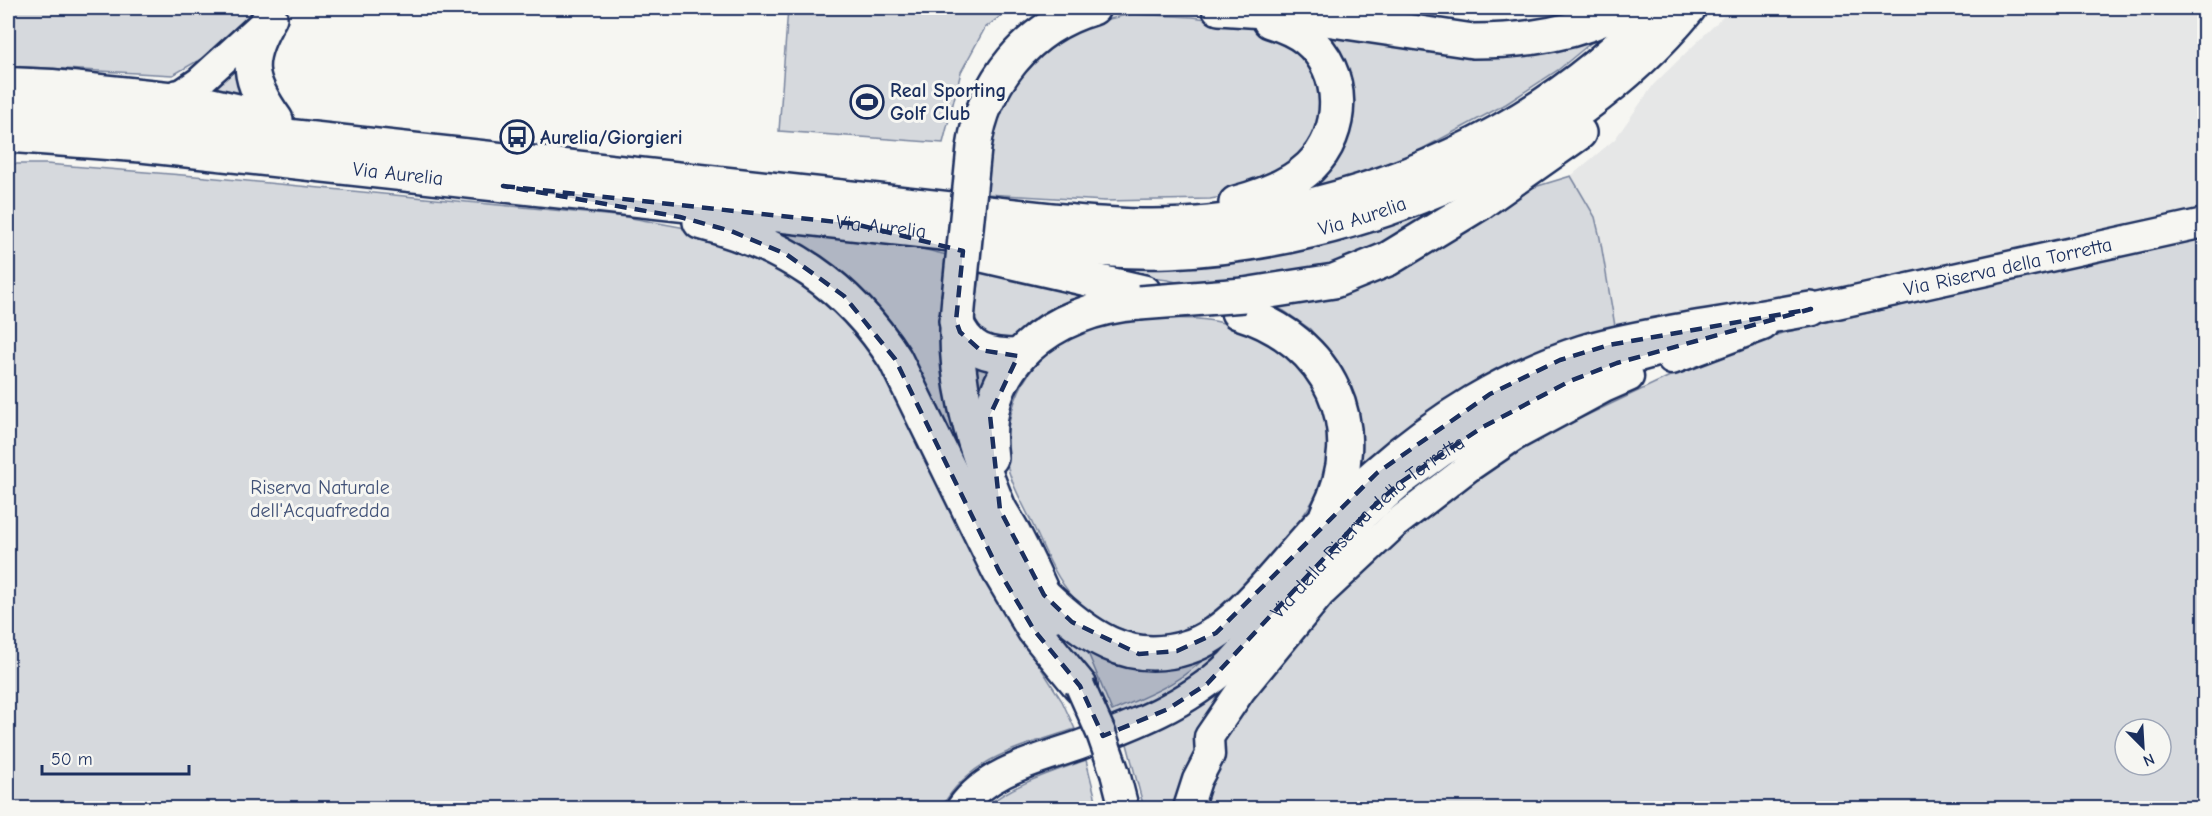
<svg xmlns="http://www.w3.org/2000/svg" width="2212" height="816" font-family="'Comic Neue',sans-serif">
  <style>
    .built { fill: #e6e7e7 }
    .green { fill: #d6d9dd; stroke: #78849e; stroke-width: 1.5; fill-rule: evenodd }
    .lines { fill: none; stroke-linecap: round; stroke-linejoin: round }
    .minor-casing { stroke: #1b2f5e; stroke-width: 33 }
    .highway-casing { stroke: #1b2f5e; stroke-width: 38 }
    .minor { stroke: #f6f6f2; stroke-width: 28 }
    .highway { stroke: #f6f6f2; stroke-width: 33 }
    .minor-bridge-casing { stroke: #1b2f5e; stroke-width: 33; stroke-linecap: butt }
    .highway-bridge-casing { stroke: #1b2f5e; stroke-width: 38; stroke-linecap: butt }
    .minor-bridge { stroke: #f6f6f2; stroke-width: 28 }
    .highway-bridge { stroke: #f6f6f2; stroke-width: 33 }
    .marked { fill: #1b2f5e; fill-opacity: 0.2; stroke: #1b2f5e; stroke-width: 4.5; stroke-dasharray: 12 8; stroke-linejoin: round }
    .labels { text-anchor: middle; stroke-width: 6; stroke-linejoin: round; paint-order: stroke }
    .poi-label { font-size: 20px; font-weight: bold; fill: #1b2f5e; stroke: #f6f6f2; text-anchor: start }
    .street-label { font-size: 20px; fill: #1b2f5e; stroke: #f6f6f2 }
    .park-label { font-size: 20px; fill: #405177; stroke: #f6f6f2 }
  </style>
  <rect width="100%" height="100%" fill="#f6f6f2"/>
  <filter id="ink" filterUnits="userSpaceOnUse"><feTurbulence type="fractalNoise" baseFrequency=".0167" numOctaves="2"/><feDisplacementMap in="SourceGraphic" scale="12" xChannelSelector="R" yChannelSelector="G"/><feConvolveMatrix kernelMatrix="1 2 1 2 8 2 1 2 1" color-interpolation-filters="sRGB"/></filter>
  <g filter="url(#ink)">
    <path class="built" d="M1732 8H2204V213L1717 315 1613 332 1600 238 1595 217 1571 176 1615 139 1654 84Z"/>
    <path class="green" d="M8 8H256L206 56 173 75 8 66Z
      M788 8H1011L985 28 961 72 943 143 779 131Z
      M1131 14 1193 17 1267 28 1288 35 1327 90 1310 154 1234 195 1210 199 1105 201 986 194V156L1001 101 1032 58 1087 24Z
      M1604 32 1558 70 1506 104 1409 156 1359 175 1302 191 1324 172 1330 35Z
      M242 47 249 103 195 95Z
      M8 164H46L195 176 626 217 691 229 770 255 865 335 1004 610 1062 701 1075 729C1021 747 971 756 941 808H8Z
      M1571 176 1595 217 1600 238 1615 326 1582 337 1355 475 1346 383 1328 350 1310 329 1284 311 1264 302 1518 192Z
      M1471 194 1349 264 1196 287 1168 280 1125 275 1079 265 1319 245 1394 223Z
      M764 228 890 241 947 255 943 344 983 506 908 351Z
      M2204 235V808H1192L1200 785 1237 713 1293 643 1388 543 1485 469 1545 435 1689 367 1782 333ZM2125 729H2161V765H2125Z
      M981 269 1100 296 1015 342 972 332Z
      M1124 319C1159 320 1200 314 1233 326 1246 331 1264 336 1275 344 1280 348 1284 354 1289 358 1296 365 1305 372 1310 380 1329 409 1332 454 1320 486 1310 510 1294 528 1277 547 1253 575 1214 628 1177 635 1141 642 1097 624 1073 597 1054 576 1044 548 1032 523 1024 506 1014 489 1009 472 1004 457 1006 438 1009 423 1022 357 1063 336 1124 319Z
      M972 356 993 365 978 405Z
      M1084 643 1217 646C1185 681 1154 693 1112 711Z
      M1243 669 1218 698 1200 725 1195 754 1174 808H1144L1127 744Z
      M1086 760 1098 808H984C1013 784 1050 773 1086 760Z"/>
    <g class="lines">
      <defs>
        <g id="minor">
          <path d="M8 82 52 84 177 97 199 82 267 20"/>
          <path id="s1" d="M1791 314 2204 223"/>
          <path d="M1672 360 1763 326"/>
          <path d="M1115 773 1124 808"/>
          <path id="s2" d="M961 808C988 770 1038 760 1080 745 1134 725 1187 705 1229 665L1366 513 1401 482 1442 452 1523 404 1570 381 1617 363 1688 343"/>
          <path d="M1188 808 1197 780 1210 755 1209 737 1241 690 1320 594 1395 524 1469 467 1513 437 1604 388 1629 377"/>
        </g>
        <g id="highway">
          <path d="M1219 8 1279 12 1473 41C1526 41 1578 34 1625 8"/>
          <path d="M270 17C244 61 247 79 276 120"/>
          <path d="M177 97 251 114"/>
          <path d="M8 109 105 116 1051 220C1103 225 1156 229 1209 223 1375 205 1544 132 1657 8"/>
          <path id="s3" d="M8 135 141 145 1015 241C1066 246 1118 253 1169 251 1358 243 1568 155 1689 8"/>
          <path d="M974 148C983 82 1028 27 1093 8"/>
          <path d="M1236 203C1262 196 1290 186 1310 167 1346 132 1346 71 1307 39 1296 30 1283 25 1270 21"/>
          <path d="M700 222C784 244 848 285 895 359L999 571 1034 630 1080 686"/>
          <path d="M982 255 1144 292"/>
          <path d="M1244 295 1334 281 1388 259 1480 203 1579 133"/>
          <path d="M959 298C950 372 971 440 999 508 1003 516 1009 524 1013 532 1027 559 1040 587 1052 615"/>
          <path d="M1238 312C1330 340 1371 427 1327 514"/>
          <path d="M956 321C967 351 988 356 1018 356"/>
          <path d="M991 458C978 364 1052 309 1139 303"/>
          <path d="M1044 595C1086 635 1128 667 1188 647 1238 631 1286 559 1323 522 1340 505 1359 489 1377 473 1436 421 1508 376 1583 352 1618 341 1654 336 1690 329 1730 323 1770 316 1811 309"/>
        </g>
      </defs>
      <use href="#minor" class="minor-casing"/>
      <use href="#highway" class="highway-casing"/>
      <use href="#minor" class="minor"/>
      <use href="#highway" class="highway"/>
      <defs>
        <path id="minor-bridge" d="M1080 686 1101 733 1115 773"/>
        <path id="highway-bridge" d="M959 298 974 148
          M1139 303 1244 295"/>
      </defs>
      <use href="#minor-bridge" class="minor-bridge-casing"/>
      <use href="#highway-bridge" class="highway-bridge-casing"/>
      <use href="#minor-bridge" class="minor-bridge"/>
      <use href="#highway-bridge" class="highway-bridge"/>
    </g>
  </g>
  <path class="marked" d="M503 186 855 224 963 251 956 321 960 332 980 350 1018 356 990 415 1000 510 1044 595 1072 622 1139 654 1177 651 1216 633 1377 473 1490 394 1560 360 1609 345 1811 309 1617 363 1570 381 1481 428 1401 482 1366 513 1207 684 1168 709 1103 736 1080 686 1034 630 999 571 895 359 844 296 786 254 731 231 680 217Z"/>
  <defs>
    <symbol id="stadium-ring" viewBox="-11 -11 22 22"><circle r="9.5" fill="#f6f6f2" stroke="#1b2f5e" stroke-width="1.5"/><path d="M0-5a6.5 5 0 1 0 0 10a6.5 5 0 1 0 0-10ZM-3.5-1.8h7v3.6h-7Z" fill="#1b2f5e"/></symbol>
    <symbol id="bus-ring" viewBox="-11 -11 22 22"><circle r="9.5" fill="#f6f6f2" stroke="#1b2f5e" stroke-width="1.5"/><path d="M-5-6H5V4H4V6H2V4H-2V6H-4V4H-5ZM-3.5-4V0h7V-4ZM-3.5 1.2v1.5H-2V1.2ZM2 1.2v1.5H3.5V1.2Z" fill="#1b2f5e"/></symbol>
  </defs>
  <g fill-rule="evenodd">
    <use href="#stadium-ring" x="848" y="83" width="38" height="38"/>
    <use href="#bus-ring" x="498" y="118" width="38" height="38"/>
  </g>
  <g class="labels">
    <g class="poi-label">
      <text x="890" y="97">Real Sporting<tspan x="890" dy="23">Golf Club</tspan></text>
      <text x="540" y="144">Aurelia/Giorgieri</text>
    </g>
    <g class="street-label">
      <text dy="7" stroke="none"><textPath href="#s3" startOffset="392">Via Aurelia</textPath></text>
      <text dy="7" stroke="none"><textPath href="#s3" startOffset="1364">Via Aurelia</textPath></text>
      <text dy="7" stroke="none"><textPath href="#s3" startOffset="878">Via Aurelia</textPath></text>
      <text dy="7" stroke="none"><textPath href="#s1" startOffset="222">Via Riserva della Torretta</textPath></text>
      <text dy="7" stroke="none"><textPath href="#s2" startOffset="504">Via della Riserva della Torretta</textPath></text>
    </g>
    <g class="park-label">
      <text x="320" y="494">Riserva Naturale<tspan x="320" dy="23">dell'Acquafredda</tspan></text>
    </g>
  </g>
  <rect width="2212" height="816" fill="none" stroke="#f6f6f2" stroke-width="30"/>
  <rect x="15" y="15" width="2182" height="786" fill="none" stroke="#1b2f5e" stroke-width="2" filter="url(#ink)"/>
  <g transform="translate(2143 747) rotate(156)"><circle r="28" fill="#f6f6f2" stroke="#9ea6b7" stroke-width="1.5"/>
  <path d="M0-4.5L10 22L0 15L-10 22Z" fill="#1b2f5e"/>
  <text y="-9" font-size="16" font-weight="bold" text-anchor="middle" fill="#1b2f5e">N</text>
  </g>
  <path d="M42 765v9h147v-9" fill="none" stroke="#1b2f5e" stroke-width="3"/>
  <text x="51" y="765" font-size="18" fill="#1b2f5e" stroke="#f6f6f2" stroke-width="4.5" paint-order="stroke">50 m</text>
</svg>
